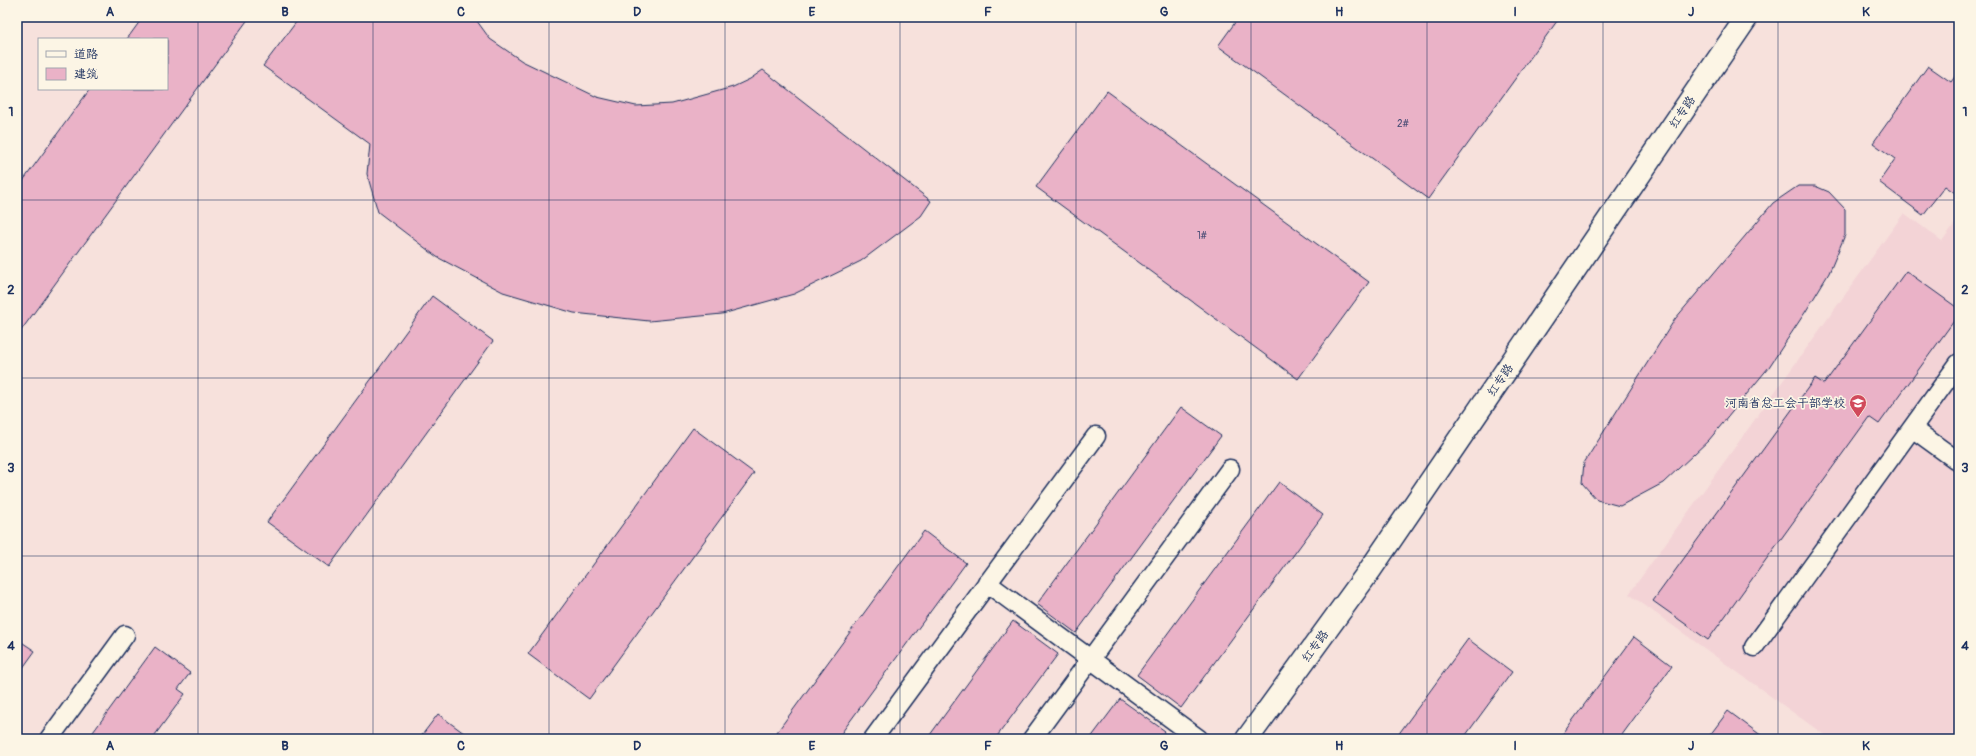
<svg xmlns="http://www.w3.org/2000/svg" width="1976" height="756" font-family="Pangolin,'LXGW WenKai TC',sans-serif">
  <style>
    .built { fill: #f3d3d6 }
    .building { fill: #eab2c7; stroke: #1b2f5e }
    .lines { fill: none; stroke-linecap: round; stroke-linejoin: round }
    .lane-casing { stroke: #1b2f5e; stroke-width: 21 }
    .secondary-casing { stroke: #1b2f5e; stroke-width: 25 }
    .lane { stroke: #fcf5e5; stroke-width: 18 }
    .secondary { stroke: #fcf5e5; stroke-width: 22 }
    .grid { fill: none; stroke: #1b2f5e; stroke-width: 1; stroke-opacity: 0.55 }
    .labels { text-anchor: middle; stroke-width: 3.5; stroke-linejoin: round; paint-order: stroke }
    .number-label { font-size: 10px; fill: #4f5078 }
    .street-label { font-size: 12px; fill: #1b2f5e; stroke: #fcf5e5 }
    .poi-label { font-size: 12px; fill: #1b2f5e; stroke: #fcf5e5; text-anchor: end }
    .neatline { fill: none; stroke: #1b2f5e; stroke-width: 1.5 }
    .grid-label { font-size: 13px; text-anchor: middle; font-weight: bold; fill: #1b2f5e }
  </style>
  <rect width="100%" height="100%" fill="#f7e1dc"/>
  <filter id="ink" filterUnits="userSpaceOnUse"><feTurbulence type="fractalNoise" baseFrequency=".025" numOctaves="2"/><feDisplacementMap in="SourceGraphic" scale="8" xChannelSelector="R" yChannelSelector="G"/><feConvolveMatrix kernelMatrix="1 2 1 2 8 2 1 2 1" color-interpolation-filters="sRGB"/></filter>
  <g filter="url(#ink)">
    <path class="built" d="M1904 213 1942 241 1959 218V739H1830L1629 594Z"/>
    <path class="building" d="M143 17H247L249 18 17 336V189L90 89H167V39H127Z
      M300 17H474L490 39 522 61 597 97 636 106 672 104 733 87 750 79 763 70 931 201 921 216 861 261 794 294 722 314 649 321 574 313 503 292 437 257 378 212 367 174 370 144 263 66Z
      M1239 17H1560L1428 199 1218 46Z
      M1928 66 1951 82 1959 71V193L1958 195 1945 186 1923 215 1879 182 1895 159 1873 143Z
      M1107 91 1369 282 1298 379 1036 187Z
      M1798 186H1815L1829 192 1845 209V235L1829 273 1806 311 1769 367 1709 440 1663 483 1620 506 1597 500 1582 483 1584 463 1675 319 1773 203Z
      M1906 271 1959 309V314L1879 424 1869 417 1708 640 1653 601 1815 378 1824 384Z
      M432 296 493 341 329 567 267 522Z
      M1181 407 1221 436 1076 633 1037 604Z
      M693 428 754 473 589 699 528 654Z
      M1279 482 1323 515 1181 708 1137 675Z
      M924 531 966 563 837 739H786L777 732Z
      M1013 621 1058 654 995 739H927Z
      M1634 637 1672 666 1619 739H1559Z
      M17 639 35 651 17 676Z
      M1468 639 1512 672 1463 739H1395Z
      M155 647 190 673 178 689 185 694 152 739H88Z
      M1120 699 1165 731 1159 739H1090Z
      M1728 711 1766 739H1707Z
      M438 714 472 739H419Z"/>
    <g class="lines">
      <defs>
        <path id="lane" d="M1912 428 1959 462
          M987 583 1199 739
          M1754 647 1959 363
          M49 739 125 635
          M873 739 1096 436
          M1032 739 1230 469"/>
        <path id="secondary" d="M1247 739 1370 570 1747 17"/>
      </defs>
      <use href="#lane" class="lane-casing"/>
      <use href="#secondary" class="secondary-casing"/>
      <use href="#lane" class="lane"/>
      <use href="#secondary" class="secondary"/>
    </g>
  </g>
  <path class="grid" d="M198 17V739M373 17V739M549 17V739M725 17V739M900 17V739M1076 17V739M1251 17V739M1427 17V739M1603 17V739M1778 17V739M17 200H1959M17 378H1959M17 556H1959"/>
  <defs>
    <symbol id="school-pin" viewBox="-11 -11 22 30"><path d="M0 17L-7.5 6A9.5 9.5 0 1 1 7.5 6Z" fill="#d1495b" stroke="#fcf5e5"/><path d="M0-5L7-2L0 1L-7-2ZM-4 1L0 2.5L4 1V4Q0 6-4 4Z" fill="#fff"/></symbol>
  </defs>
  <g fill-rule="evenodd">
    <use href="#school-pin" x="1848" y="393" width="20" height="27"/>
  </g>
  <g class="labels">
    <g class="number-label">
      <text x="1403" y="127">2#</text>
      <text x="1202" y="239">1#</text>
    </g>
    <g class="street-label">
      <text transform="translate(1682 112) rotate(-56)" y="4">红专路</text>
      <text transform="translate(1500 380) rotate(-56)" y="4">红专路</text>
      <text transform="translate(1315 646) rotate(-54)" y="4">红专路</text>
    </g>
    <g class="poi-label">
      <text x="1845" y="407">河南省总工会干部学校</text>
    </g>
  </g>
  <rect width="1976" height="756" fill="none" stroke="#fcf5e5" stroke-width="44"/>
  <rect x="38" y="38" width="130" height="52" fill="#fcf5e5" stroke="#a2a6af"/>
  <rect x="46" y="51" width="20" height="6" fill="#fcf5e5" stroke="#a2a6af"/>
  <text x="74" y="58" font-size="12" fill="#1b2f5e">道路</text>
  <rect x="46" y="68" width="20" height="12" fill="#eab2c7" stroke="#a2a6af"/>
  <text x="74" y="78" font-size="12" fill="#1b2f5e">建筑</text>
  <rect x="22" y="22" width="1932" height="712" class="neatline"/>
  <g class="grid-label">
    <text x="110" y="16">A</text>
    <text x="285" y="16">B</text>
    <text x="461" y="16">C</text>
    <text x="637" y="16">D</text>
    <text x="812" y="16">E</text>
    <text x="988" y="16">F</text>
    <text x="1164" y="16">G</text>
    <text x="1339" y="16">H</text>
    <text x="1515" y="16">I</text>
    <text x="1691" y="16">J</text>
    <text x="1866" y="16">K</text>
    <text x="11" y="116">1</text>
    <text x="1965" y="116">1</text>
    <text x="11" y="294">2</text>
    <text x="1965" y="294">2</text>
    <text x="11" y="472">3</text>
    <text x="1965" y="472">3</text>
    <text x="11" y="650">4</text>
    <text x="1965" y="650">4</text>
    <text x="110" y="750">A</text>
    <text x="285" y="750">B</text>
    <text x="461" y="750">C</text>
    <text x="637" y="750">D</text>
    <text x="812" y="750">E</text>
    <text x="988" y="750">F</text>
    <text x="1164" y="750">G</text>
    <text x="1339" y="750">H</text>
    <text x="1515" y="750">I</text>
    <text x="1691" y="750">J</text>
    <text x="1866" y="750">K</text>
  </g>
</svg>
